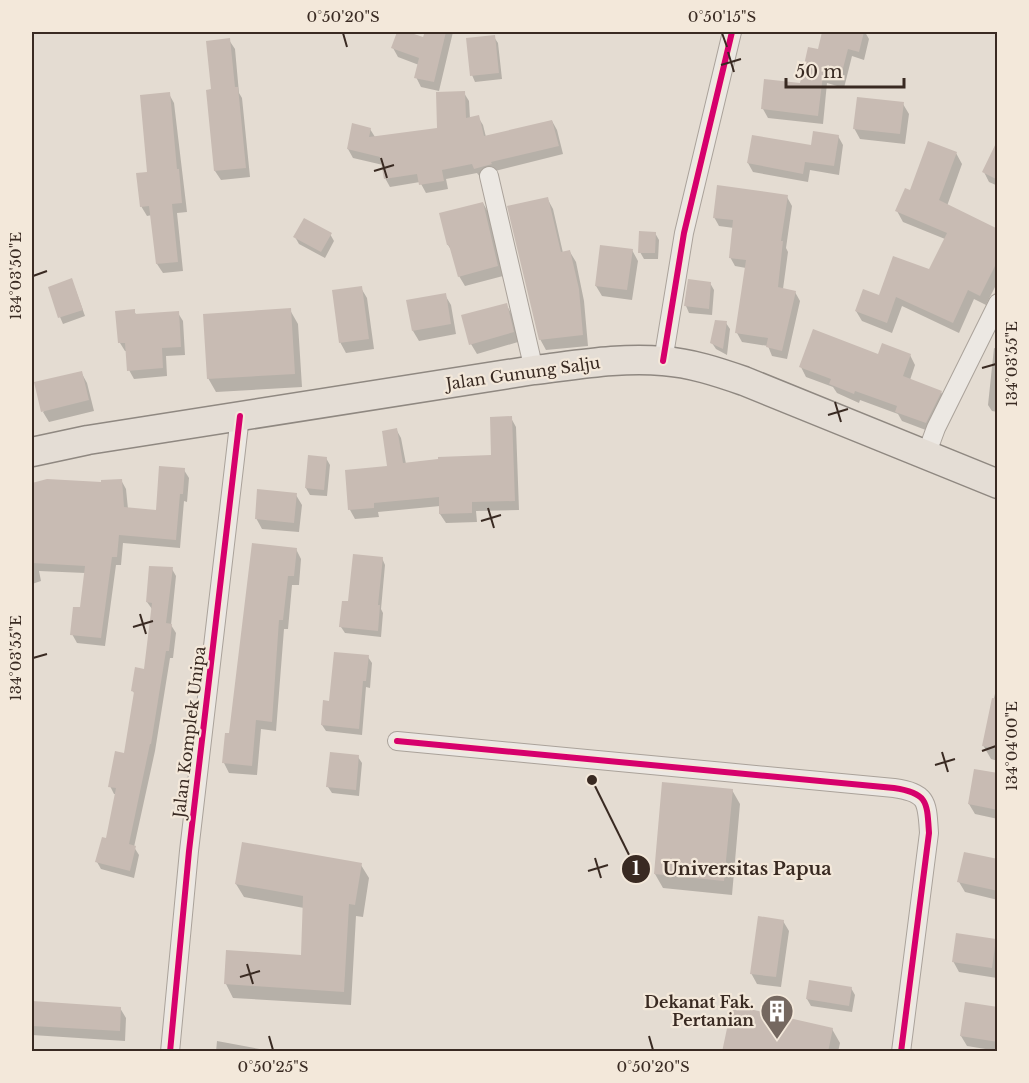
<svg xmlns="http://www.w3.org/2000/svg" width="1029" height="1083" font-family="'Libre Baskerville',serif">
  <style>
    .shadow { fill: #0003 }
    .building { fill: #c8bbb3 }
    .lines { fill: none; stroke-linecap: round; stroke-linejoin: round }
    .street-casing { stroke: #aaa29a; stroke-width: 20 }
    .primary-casing { stroke: #8f8881; stroke-width: 31 }
    .street { stroke: #ece8e3; stroke-width: 18 }
    .primary { stroke: #e4ddd5; stroke-width: 28 }
    .cycleway-casing { stroke: #f3e8da; stroke-width: 10 }
    .cycleway { stroke: #d6006c; stroke-width: 6 }
    .ticks { fill: none; stroke: #392a22; stroke-width: 2 }
    .labels { text-anchor: middle; stroke-width: 4.5; stroke-linejoin: round; paint-order: stroke }
    .street-label { font-size: 16px; fill: #392a22; stroke: #f3e8da }
    .poi-label { font-size: 16px; font-weight: bold; fill: #392a22; stroke: #f3e8da; text-anchor: end }
    .leader { fill: none; stroke: #392a22; stroke-width: 2 }
    .callout-dot { fill: #392a22; stroke: #f3e8da; stroke-width: 2 }
    .mark-label { font-size: 18px; text-anchor: middle; font-weight: bold; fill: #fff }
    .callout-label { font-size: 18px; text-anchor: middle; font-weight: bold; fill: #392a22; stroke: #f3e8da; stroke-width: 4.5; stroke-linejoin: round; paint-order: stroke }
    .neatline { fill: none; stroke: #392a22; stroke-width: 2 }
    .ticks-label { font-size: 15px; text-anchor: middle; fill: #392a22 }
  </style>
  <rect width="100%" height="100%" fill="#e4dcd2"/>
  <path class="shadow" d="M398 32 424 39 426 32H453L439 91 421 87 416 77 419 65 398 57 393 48Z
    M824 32H865L869 39 864 60 852 56 844 88 827 83 823 124 768 118 763 109 801 84 819 51Z
    M494 37 498 43 502 79 475 82 472 75Z
    M229 40 235 49 239 93 242 98 250 177 221 180 215 171 213 91Z
    M464 93 469 101 470 119 478 117 483 125 486 137 552 121 557 130 563 154 495 171V173L480 177 477 173 446 179 448 189 426 193 420 182 390 187 385 178 383 165 353 158 348 149 370 129 375 137 438 129Z
    M169 94 174 103 187 212 177 213 183 271 163 273 157 264 152 215 147 216 141 206Z
    M903 104 909 114 905 144 860 139 854 128Z
    M753 136 812 147 838 136 843 145 839 175 810 170 808 182 753 172 748 163Z
    M956 153 962 164 947 206 998 231V281L986 305 974 299 959 333 902 306 892 333 862 321 856 311 930 271 945 239 903 222 897 211Z
    M998 161V186L989 182 984 172Z
    M787 197 792 206 786 248 788 252 783 289 795 292 800 301 787 359 772 356 768 346 742 342 737 333 746 268 735 266 730 257 734 228 719 226 714 217Z
    M547 198 553 209 563 253 570 252 576 262 584 301 588 346 546 350 540 339Z
    M483 203 489 214 503 276 465 286 459 276 453 253 448 245Z
    M655 233 659 240 658 259H644L640 252Z
    M330 234 334 241 325 258 299 244 295 237Z
    M632 250 638 261 632 300 602 296 596 286Z
    M72 280 85 316 63 324 60 317Z
    M710 283 714 290 712 315 689 313 686 306Z
    M361 288 367 298 374 349 346 353 340 342Z
    M445 295 451 305 456 334 419 341 413 331 408 302Z
    M506 304 512 315 518 342 477 354 471 344Z
    M290 310 298 324 302 387 216 392 208 378Z
    M134 311 137 316 178 313 183 321 185 355 166 356 167 376 134 379 129 370 127 351H125L120 343Z
    M726 323 730 329 727 355 716 349 712 343Z
    M994 348 998 349V412L992 411 988 405Z
    M910 355 915 365 910 380 941 392 946 402 931 432 902 421 898 414 860 400 859 403 837 393 833 387 806 377 801 367 879 356Z
    M81 372 87 383 94 411 49 422 43 412Z
    M511 418 516 427 519 510 476 511 477 522 446 523 440 514V506L378 512 379 517 355 519 350 510 346 471 389 468 396 429 401 438 406 464 493 457Z
    M326 458 330 465 327 496 310 495 306 488Z
    M184 470 189 478 187 502 184 501 180 548 123 543 121 565H116L105 646 77 643 72 634 81 609 85 573 39 571 41 581 32 584V485L47 480 103 484 121 480 126 489 128 509 157 512Z
    M296 495 302 505 299 532 262 529 256 518Z
    M296 549 301 559 299 585H292L288 629H284L276 731 261 729 257 775 229 773 224 763 231 735Z
    M382 558 385 565 381 609 383 613 381 637 345 633 341 627 350 603Z
    M172 569 176 576 171 625 176 633 173 658H170L155 751 134 847 139 855 134 878 101 869 97 862 107 840 116 794H114L110 786 125 755 135 695 133 691 146 671 152 609 147 602Z
    M368 657 372 663 370 688 366 687 362 735 326 731 322 725 330 702Z
    M998 681V761L991 759 983 745Z
    M358 757 362 763 359 796 332 793 328 787Z
    M998 775V819L975 814 969 804Z
    M732 790 740 804 732 895 663 888 655 874Z
    M998 861V900L965 892 959 882Z
    M361 865 369 878 363 917 356 916 351 1005 233 998 226 984 302 957 304 908 244 897 236 884Z
    M783 921 789 931 781 987 757 984 751 973Z
    M995 941 998 944 997 978 959 972 953 961Z
    M851 988 855 995 852 1012 811 1006 807 999Z
    M32 1003 120 1008 126 1018 125 1041 32 1035Z
    M998 1009V1051L967 1046 961 1036Z
    M832 1029 840 1043 838 1052H724Z
    M217 1041 276 1052H216Z"/>
  <path class="building" d="M397 32H408L423 37 425 32H446L434 82 414 78 419 58 391 48Z
    M822 32H864L859 52 848 49 840 80 823 75 818 116 761 109 764 79 800 83 808 47 818 49Z
    M495 35 499 73 470 76 466 38Z
    M230 38 235 87H238L246 168 214 171 206 90 211 89 206 41Z
    M465 91 466 118 479 115 484 136 552 120 559 146 491 162 492 164 474 169 472 164 442 170 444 181 419 185 417 174 384 179 380 157 347 149 352 123 371 128 369 137 437 128 436 92Z
    M170 92 177 169H179L182 203 172 204 178 262 156 264 149 206 140 207 136 173 147 172 140 95Z
    M857 97 904 102 900 134 853 129Z
    M813 131 839 135 834 166 805 162 803 174 747 163 752 135 811 145Z
    M998 139V180L982 172Z
    M928 141 957 152 939 200 998 229V260L980 296 968 290 953 323 896 297 887 323 855 311 863 289 879 295 893 256 929 269 947 233 895 211 905 188 910 190Z
    M717 185 788 195 781 241H783L778 287 796 291 782 351 766 347 768 338 735 333 746 260 729 258 733 220 713 218Z
    M548 197 561 252 570 250 579 289 583 335 539 340 507 206Z
    M483 202 498 266 458 277 449 245H447L439 213Z
    M304 218 332 233 321 252 293 237Z
    M639 231 656 232 655 253H638Z
    M600 245 633 249 627 290 595 286Z
    M72 278 83 310 58 318 48 287Z
    M688 279 711 282 709 309 684 306Z
    M362 286 369 339 339 343 332 290Z
    M446 293 451 324 412 331 406 300Z
    M507 303 514 332 469 345 461 315Z
    M291 308 295 374 207 379 203 314Z
    M135 309V314L179 311 181 347 162 348 163 368 127 371 125 343H118L115 311Z
    M715 320 727 321 723 349 710 343Z
    M813 329 878 354 882 343 911 354 903 376 942 391 926 423 895 412 897 406 855 391 854 394 829 384 831 379 799 367Z
    M82 371 89 400 41 412 34 382Z
    M512 416 515 501 472 502V513L439 514V497L374 503V508L348 510 345 470 387 466 382 431 397 428 403 463 438 459V457L491 455 490 417Z
    M308 455 327 457 324 490 305 488Z
    M159 466 185 468 183 494H180L176 540 119 535 117 557H112L101 638 70 635 73 607H80L85 566 32 563V483L47 479 101 482V480L122 479 124 507 156 510Z
    M257 489 297 493 294 523 255 519Z
    M252 543 297 548 294 576H288L283 620H279L272 722 256 720 252 766 222 763 225 733H229Z
    M353 554 383 557 378 605H380L378 631 339 627 342 601H348Z
    M149 566 173 567 166 623 172 624 169 651H166L151 744H150L129 844 136 846 130 871 95 862 102 837 106 838 116 788 108 787 115 751 124 753 134 692 131 691 135 667 144 669 152 603 146 602Z
    M334 652 369 655 366 681H363L359 729 321 725 323 700 329 701Z
    M992 698 998 699V749L982 746Z
    M330 752 359 755 356 790 326 787Z
    M974 769 998 773V810L968 804Z
    M662 782 733 789 724 881 654 874Z
    M242 842 362 863 355 905 349 904 344 992 224 984 226 950 301 955 303 896 235 884Z
    M964 852 998 859V891L957 882Z
    M758 916 784 920 776 977 750 974Z
    M956 933 996 939 992 968 952 962Z
    M809 980 852 987 849 1006 806 999Z
    M32 1001 121 1007 120 1031 32 1026Z
    M965 1002 998 1007V1042L960 1036Z
    M732 1005 833 1028 828 1052H722Z"/>
  <g class="lines">
    <defs>
      <path id="street" d="M489 176 534 370
        M663 361 684 233 732 32
        M926 455 936 428 998 303
        M397 741 894 788C928 793 927 802 929 833L901 1052
        M170 1052 189 851 240 416"/>
      <path id="primary" d="M32 452 88 440 534 370C577 365 621 357 663 361 691 363 718 372 744 381L998 484"/>
    </defs>
    <use href="#street" class="street-casing"/>
    <use href="#primary" class="primary-casing"/>
    <use href="#street" class="street"/>
    <use href="#primary" class="primary"/>
    <defs>
      <path id="cycleway" d="M663 361 684 233 732 32
        M397 741 894 788C928 793 927 802 929 833L901 1052
        M170 1052 189 851 240 416"/>
    </defs>
    <use href="#cycleway" class="cycleway-casing"/>
    <use href="#cycleway" class="cycleway"/>
  </g>
  <path class="ticks" d="M343 33 347 47M722 33 727 47M728 52 734 72M721 65 741 59M381 158 387 178M374 171 394 165M33 276 47 271M982 368 996 364M835 402 841 422M828 415 848 409M488 508 494 528M481 521 501 515M140 614 146 634M133 627 153 621M33 658 47 654M982 751 996 746M942 752 948 772M935 765 955 759M595 858 601 878M588 871 608 865M247 964 253 984M240 977 260 971M269 1036 273 1050M649 1036 653 1050"/>
  <defs>
    <symbol id="building-pin" viewBox="-11 -11 22 30"><path d="M0 17L-7.5 6A9.5 9.5 0 1 1 7.5 6Z" fill="#756860" stroke="#f3e8da"/><path d="M-4-6H4V6H1V3H-1V6H-4ZM-2.5-4.3h1.7v1.8h-1.7ZM.8-4.3h1.7v1.8H.8ZM-2.5-1h1.7V.8h-1.7ZM.8-1h1.7V.8H.8Z" fill="#fff"/></symbol>
  </defs>
  <g fill-rule="evenodd">
    <use href="#building-pin" x="758" y="992" width="38" height="52"/>
  </g>
  <g class="labels">
    <g class="street-label">
      <text transform="translate(523 373) rotate(-8)" y="6">Jalan Gunung Salju</text>
      <text transform="translate(189 732) rotate(-83)" y="6">Jalan Komplek Unipa</text>
    </g>
    <g class="poi-label">
      <text x="754" y="1008">Dekanat Fak.<tspan x="754" dy="18">Pertanian</tspan></text>
    </g>
  </g>
  <path class="leader" d="M592 780L636 869"/>
  <g class="callout-dot">
    <circle cx="592" cy="780" r="6"/>
    <circle cx="636" cy="869" r="15"/>
  </g>
  <g class="mark-label">
    <text x="636" y="875">1</text>
  </g>
  <g class="callout-label">
    <text x="747" y="875">Universitas Papua</text>
  </g>
  <rect width="1029" height="1083" fill="none" stroke="#f3e8da" stroke-width="66"/>
  <path d="M786 78v9h118v-9" fill="none" stroke="#392a22" stroke-width="3"/>
  <text x="795" y="78" font-size="18" fill="#392a22" stroke="#f3e8da" stroke-width="4.5" paint-order="stroke">50 m</text>
  <rect x="33" y="33" width="963" height="1017" class="neatline"/>
  <g class="ticks-label">
    <text x="343" y="22">0°50'20"S</text>
    <text x="722" y="22">0°50'15"S</text>
    <text transform="translate(16 276) rotate(-90)" y="5">134°03'50"E</text>
    <text transform="translate(1012 364) rotate(-90)" y="5">134°03'55"E</text>
    <text transform="translate(16 658) rotate(-90)" y="5">134°03'55"E</text>
    <text transform="translate(1012 746) rotate(-90)" y="5">134°04'00"E</text>
    <text x="273" y="1072">0°50'25"S</text>
    <text x="653" y="1072">0°50'20"S</text>
  </g>
</svg>
